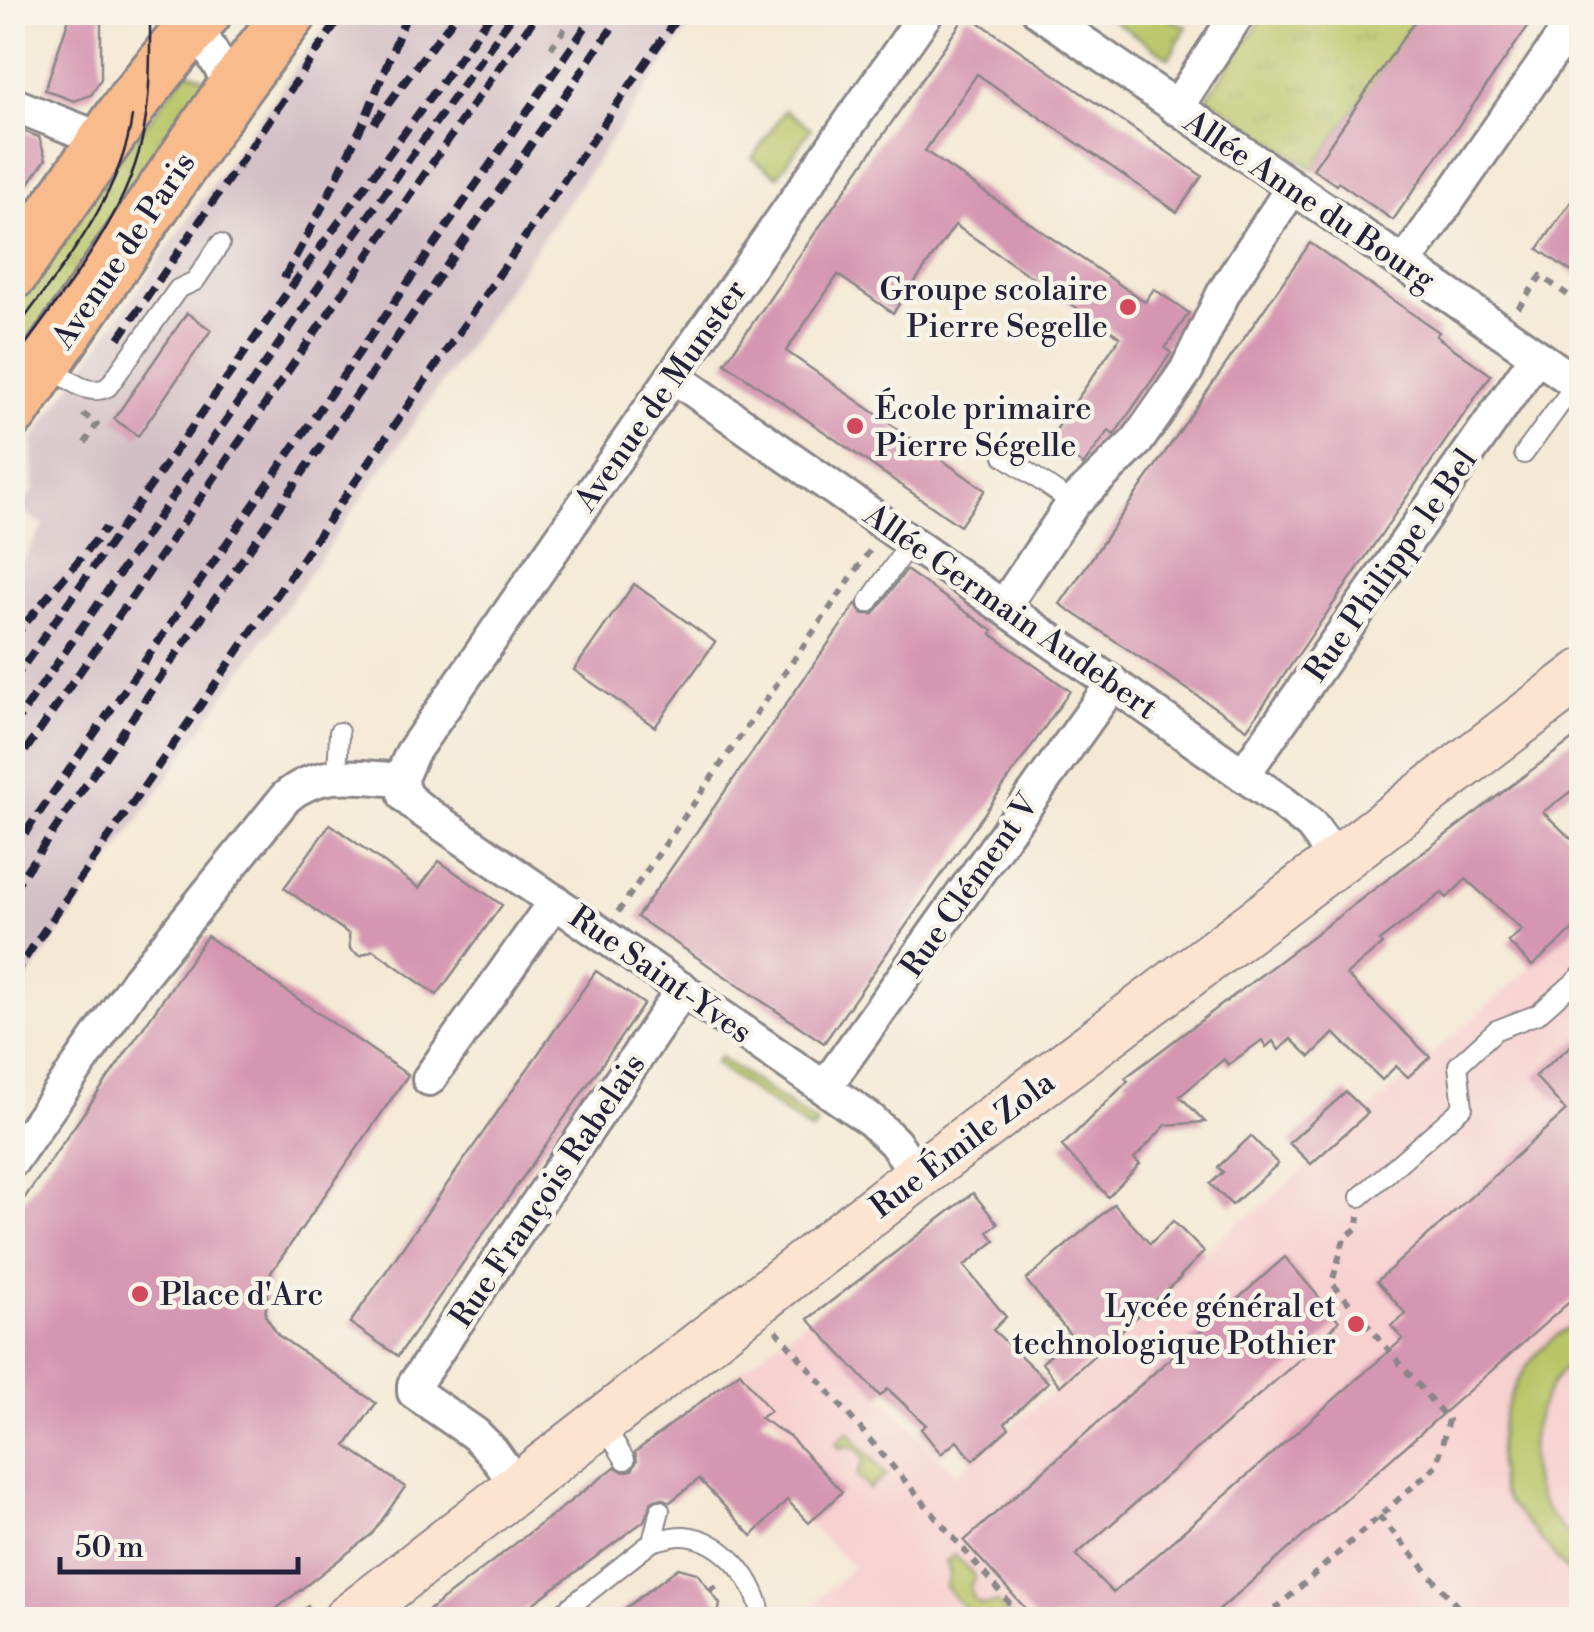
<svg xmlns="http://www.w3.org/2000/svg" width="1594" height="1632" font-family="'Libre Bodoni',serif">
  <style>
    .built { fill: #f7d0d0 }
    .railway { fill: #d2bec5 }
    .grass { fill: url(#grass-tufts); stroke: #6e7452; stroke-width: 2.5 }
    .garden { fill: #b9c668; stroke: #6e7452; stroke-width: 2.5 }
    .building { fill: #d596b1 }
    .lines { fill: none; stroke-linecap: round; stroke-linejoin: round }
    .lane-casing { stroke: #8b8688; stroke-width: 22 }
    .street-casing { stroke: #8b8688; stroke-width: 38 }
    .secondary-casing { stroke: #8b8688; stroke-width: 52 }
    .primary-casing { stroke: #8b8688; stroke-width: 58 }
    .path { stroke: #8b8688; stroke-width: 6; stroke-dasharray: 8 8; stroke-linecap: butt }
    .lane { stroke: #fff; stroke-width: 18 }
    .street { stroke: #fff; stroke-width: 32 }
    .secondary { stroke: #fde4d1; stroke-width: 48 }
    .primary { stroke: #fabb8c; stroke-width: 52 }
    .tram { stroke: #22223b; stroke-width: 2.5 }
    .rail { stroke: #22223b; stroke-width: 8; stroke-dasharray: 15 8; stroke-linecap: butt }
    .poi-dot { fill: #d1495b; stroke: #f7f3e8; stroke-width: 4 }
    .labels { text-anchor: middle; stroke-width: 9; stroke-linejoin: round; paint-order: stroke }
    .street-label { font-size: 32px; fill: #22223b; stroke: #f7f3e8 }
    .poi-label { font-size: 32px; fill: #22223b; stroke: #f7f3e8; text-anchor: end }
  </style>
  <defs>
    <pattern id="grass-tufts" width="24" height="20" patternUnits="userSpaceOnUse" patternTransform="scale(2.5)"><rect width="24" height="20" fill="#b9c668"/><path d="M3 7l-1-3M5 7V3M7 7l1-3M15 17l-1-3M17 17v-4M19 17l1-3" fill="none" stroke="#9faa5b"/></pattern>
  </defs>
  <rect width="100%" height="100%" fill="#f7f3e8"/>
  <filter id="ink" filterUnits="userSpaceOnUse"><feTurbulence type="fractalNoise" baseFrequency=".01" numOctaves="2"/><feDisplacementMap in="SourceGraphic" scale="20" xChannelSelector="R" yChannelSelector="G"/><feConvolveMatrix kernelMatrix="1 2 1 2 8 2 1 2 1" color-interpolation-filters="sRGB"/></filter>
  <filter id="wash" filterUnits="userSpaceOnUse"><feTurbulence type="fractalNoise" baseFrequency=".0048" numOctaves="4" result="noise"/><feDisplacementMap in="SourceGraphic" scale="40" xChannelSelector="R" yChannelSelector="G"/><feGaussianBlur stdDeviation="2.25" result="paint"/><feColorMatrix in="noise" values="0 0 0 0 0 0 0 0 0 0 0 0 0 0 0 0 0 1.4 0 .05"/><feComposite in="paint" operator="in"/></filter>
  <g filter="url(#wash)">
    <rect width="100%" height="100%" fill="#f4e9d5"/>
    <path class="built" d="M1581 922V1619L885 1620 878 1612 870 1619H830L814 1603 852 1568 809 1523 842 1492 789 1436 740 1371 808 1319 956 1474 1060 1386 1181 1277 1244 1217 1248 1219Z"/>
    <path class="railway" d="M334 13H699L13 1000V575L44 526 20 509 34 490 33 439Z"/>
    <path class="grass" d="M1103 13H1154L1187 26 1169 58Z
      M1266 13H1421L1313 169 1207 97Z
      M187 71 200 76 211 89 13 392V297Z
      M849 1432 886 1475 869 1489 857 1475 864 1460 861 1453 851 1445 840 1448 836 1443Z
      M955 1555 975 1577C962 1593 978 1612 996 1602L1009 1615C1001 1622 998 1618 989 1615L975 1619 945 1587C950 1578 952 1571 946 1562Z"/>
    <path class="garden" d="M785 110 811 128 778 176 752 158Z
      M720 1057 817 1124 812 1132 715 1064Z
      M1581 1321V1355C1565 1363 1554 1379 1546 1395 1527 1433 1523 1480 1550 1515 1560 1527 1571 1539 1581 1550V1588C1565 1568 1548 1548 1531 1528 1523 1519 1512 1509 1506 1498 1499 1489 1499 1472 1499 1461 1497 1404 1528 1345 1581 1321Z"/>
    <g id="blocks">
      <path class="building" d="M71 12H101V79L91 95 74 101 45 90Z
        M1421 12H1538L1393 220 1338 182 1336 185 1313 169Z
        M967 14 1202 176 1177 212 977 74 925 151 1145 302 1154 289 1189 313 1165 348 1171 353 1114 435 1109 431 1083 465 1049 440 1120 337 955 225 893 313 838 275 786 351 985 490 960 526 725 363Z
        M12 127 39 137 46 159 12 207Z
        M1582 186V279L1538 249Z
        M1310 243 1439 332 1436 336 1491 375 1247 729 1060 604Z
        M187 313 211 330 138 436 114 419Z
        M906 570 993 631 991 634 1070 691 824 1043 637 917 856 604 862 614H874Z
        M634 584 715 642 655 727 574 670Z
        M1582 732V783L1543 812 1582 849V922L1532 966 1508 942 1522 930 1466 879 1447 898 1442 893 1379 941 1382 944 1346 975 1430 1057 1408 1077 1396 1066 1382 1080 1334 1033 1310 1057 1291 1039 1279 1050 1273 1041 1266 1047 1262 1040 1228 1065 1224 1059 1180 1096 1205 1122 1166 1125 1134 1159 1140 1164 1108 1197 1062 1146 1128 1081 1125 1078Z
        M330 824 419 888 439 861 502 905 437 995 373 950 360 956 350 949 349 934 284 888Z
        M207 936 408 1075 270 1274 265 1315 278 1335 376 1403 346 1446 405 1487 372 1534 262 1620H12V1216Z
        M596 971 644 1004 398 1356 350 1323Z
        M1582 1036V1291L1208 1620H1036L964 1541 1285 1257 1339 1321 1323 1339 1076 1555 1113 1593 1403 1339 1391 1326 1406 1314 1377 1281 1566 1111 1535 1076Z
        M1346 1092 1368 1113 1311 1164 1289 1143Z
        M1251 1136 1278 1164 1232 1205 1210 1184 1223 1172 1218 1167Z
        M973 1193 998 1224 988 1232 995 1241 964 1266 1006 1317 993 1330 1048 1382 1005 1423 1009 1428 973 1460 957 1441 941 1454 921 1429 926 1425 888 1389 880 1396 808 1319Z
        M1114 1204 1150 1244 1173 1221 1204 1252 1180 1276 1181 1277 1060 1386 1042 1363 1071 1336 1026 1280Z
        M740 1372 770 1411 760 1418 789 1436 842 1492 809 1523 787 1500 752 1536 699 1479 670 1502 662 1498 652 1501 644 1521 511 1620H416L615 1467 624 1472 632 1470 637 1461 635 1452Z
        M678 1568 697 1573 720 1604 717 1620H610Z"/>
    </g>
  </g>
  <g filter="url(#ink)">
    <use href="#blocks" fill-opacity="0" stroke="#8b8688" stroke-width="2.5"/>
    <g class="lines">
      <defs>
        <path id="lane" d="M50 366C68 378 86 398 108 387L178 289 195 281 220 244
          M1524 454 1576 383
          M1004 456 1073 503
          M868 603 911 541
          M337 777 339 732
          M1360 1197 1463 1107 1458 1065 1496 1030 1538 1014 1582 975
          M602 1422 625 1460
          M652 1542 660 1510
          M553 1620 652 1542C663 1539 673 1535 684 1536 724 1539 758 1582 762 1620"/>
        <path id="street" d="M193 12 195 24 233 89
          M1039 12 1582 387
          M12 104 83 132 101 145
          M1176 108 1239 12
          M1404 264 1580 12
          M673 376 1282 802 1311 825 1337 860
          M1004 606 1073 503 1137 441 1186 371 1224 292 1292 188
          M1243 775 1537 356
          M400 780 412 753 673 376 927 12
          M400 780 405 796 419 808 871 1120 894 1142 919 1175
          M429 1079 555 901
          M825 1087 1113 683
          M12 1161 138 980 286 797C320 768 359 777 400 780
          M518 1487 492 1451 475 1434 414 1392V1385L683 989"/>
        <path id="secondary" d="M347 1620 919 1175 1261 919 1582 674"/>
        <path id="primary" d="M12 273 133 101 205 12
          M12 411 233 89 291 12"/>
      </defs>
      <use href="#lane" class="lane-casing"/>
      <use href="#street" class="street-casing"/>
      <use href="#secondary" class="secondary-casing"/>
      <use href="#primary" class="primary-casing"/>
      <path class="path" d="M1185 12 1203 17
        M551 48 568 24
        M1518 308 1541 276 1582 305
        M83 414 97 424 85 443
        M618 912 871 549
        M776 1330 1024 1620
        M1379 1516 1469 1620
        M710 1591 717 1586
        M290 1620 311 1606
        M1263 1620 1437 1465 1448 1420 1332 1283 1344 1239 1358 1227 1359 1216"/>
      <use href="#lane" class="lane"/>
      <use href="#street" class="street"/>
      <use href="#secondary" class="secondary"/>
      <use href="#primary" class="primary"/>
      <path class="tram" d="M12 335C60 269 120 200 132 117
        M12 363C62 293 130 215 144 129 151 91 150 51 150 12"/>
      <path class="rail" d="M374 123 420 61 459 12
        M284 278 327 198 365 119 408 12
        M119 338 344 12
        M12 639 106 528
        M12 682 289 290 493 12
        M12 728 344 250 515 12
        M12 770 469 110 539 12
        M12 852 596 12
        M12 891 623 12
        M12 977 681 12"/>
    </g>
  </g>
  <g class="poi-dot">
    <circle cx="1128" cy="307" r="10"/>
    <circle cx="855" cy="426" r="10"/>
    <circle cx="140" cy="1294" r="10"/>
    <circle cx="1356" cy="1324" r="10"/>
  </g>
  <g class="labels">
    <g class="street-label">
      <text transform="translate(1310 200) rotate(34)" y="11">Allée Anne du Bourg</text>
      <text transform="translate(123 250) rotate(-56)" y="11">Avenue de Paris</text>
      <text transform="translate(660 395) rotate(-55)" y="11">Avenue de Munster</text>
      <text transform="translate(1390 565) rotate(-55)" y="11">Rue Philippe le Bel</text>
      <text transform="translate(1011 611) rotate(35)" y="11">Allée Germain Audebert</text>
      <text transform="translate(969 885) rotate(-55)" y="11">Rue Clément V</text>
      <text transform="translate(661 974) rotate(35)" y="11">Rue Saint-Yves</text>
      <text transform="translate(962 1144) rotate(-37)" y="11">Rue Émile Zola</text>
      <text transform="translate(547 1190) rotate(-56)" y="11">Rue François Rabelais</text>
    </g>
    <g class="poi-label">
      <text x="1108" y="300">Groupe scolaire<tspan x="1108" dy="37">Pierre Segelle</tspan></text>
      <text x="875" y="419" text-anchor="start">École primaire<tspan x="875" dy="37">Pierre Ségelle</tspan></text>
      <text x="160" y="1305" text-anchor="start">Place d'Arc</text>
      <text x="1336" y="1317">Lycée général et<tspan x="1336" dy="37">technologique Pothier</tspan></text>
    </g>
  </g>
  <rect width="1594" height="1632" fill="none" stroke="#f7f3e8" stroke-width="50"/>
  <path d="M60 1557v15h238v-15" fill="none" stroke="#22223b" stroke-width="5"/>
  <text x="75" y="1557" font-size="30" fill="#22223b" stroke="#f7f3e8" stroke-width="8" paint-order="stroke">50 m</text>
</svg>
